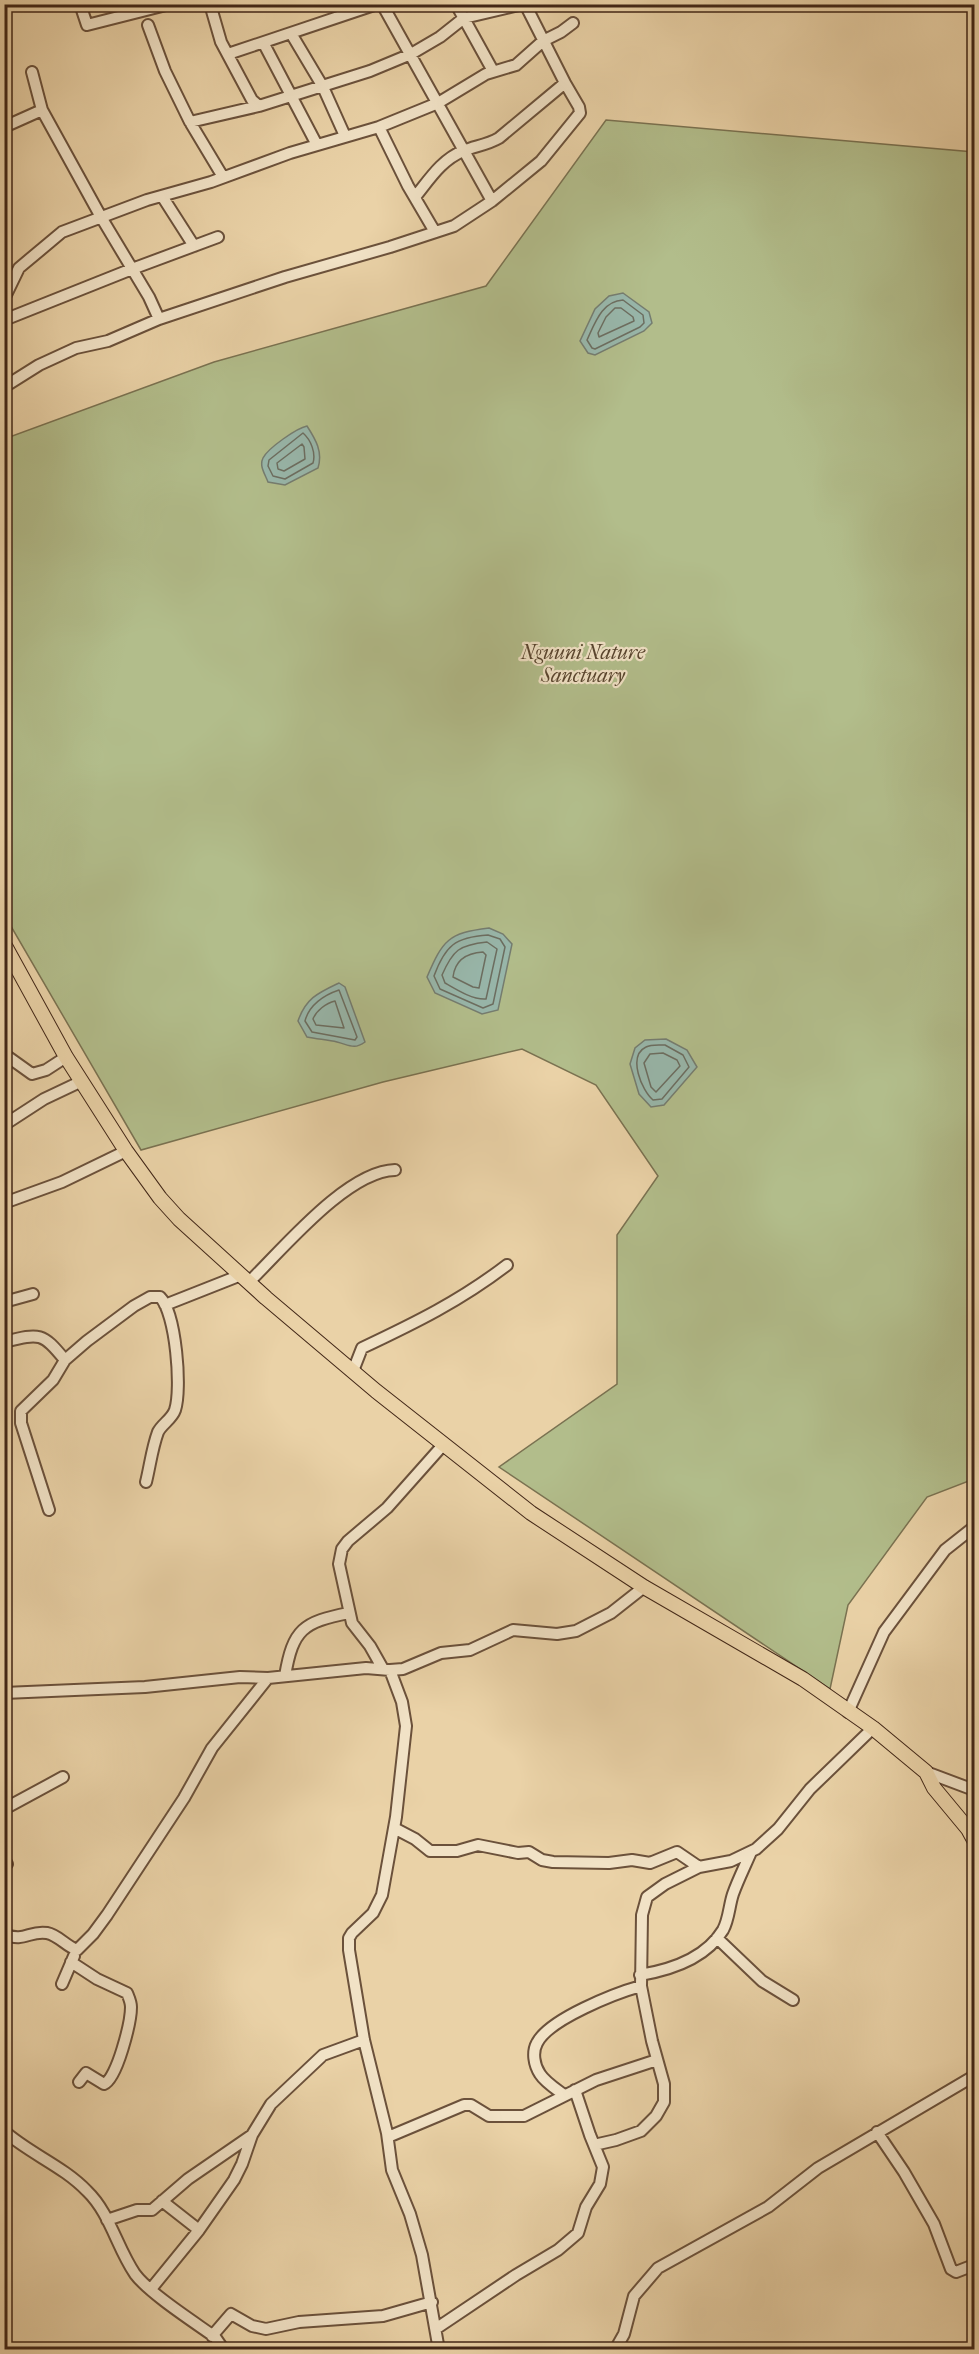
<svg xmlns="http://www.w3.org/2000/svg" width="979" height="2354" font-family="'IM FELL French Canon',serif">
  <style>
    .green { fill: #b2bd8b; stroke: #7a7251; stroke-width: 1.5 }
    .water { fill: #98b7ab; stroke: #757d70; stroke-width: 1.5 }
    .lines { fill: none; stroke-linecap: round; stroke-linejoin: round }
    .shore { stroke: #6c6e61; stroke-width: 1.5 }
    .minor-casing { stroke: #6b513b; stroke-width: 14 }
    .major-casing { stroke: #412617; stroke-width: 16 }
    .minor { stroke: #f1e2c6; stroke-width: 10 }
    .major { stroke: #ead2a7; stroke-width: 14 }
    .labels { text-anchor: middle; stroke-width: 4.5; stroke-linejoin: round; paint-order: stroke }
    .park-label { font-size: 20px; font-style: italic; fill: #58442e; stroke: #f1e2c6 }
  </style>
  <rect width="100%" height="100%" fill="#ead2a7"/>
  <filter id="stains"><feTurbulence type="fractalNoise" baseFrequency=".00333" numOctaves="4"/><feColorMatrix values="0 0 0 0 .2 0 0 0 0 .09 0 0 0 0 .02 0 0 0 .5 -.17"/></filter>
  <radialGradient id="worn" r=".72"><stop offset=".6" stop-color="#630" stop-opacity="0"/><stop offset="1" stop-color="#630" stop-opacity=".3"/></radialGradient>
  <path class="green" d="M606 120 974 152V1479L927 1497 848 1605 830 1689 499 1467 617 1384V1235L658 1176 596 1085 522 1049 383 1082 141 1150 5 916 4 439 214 362 486 286Z"/>
  <path class="water" d="M623 293 649 312 652 323 644 331 595 355 588 353 580 341 595 309 609 296Z
    M307 426C316 440 323 452 318 468L285 485 268 482C265 474 259 466 263 458 268 448 297 428 307 426Z
    M489 928 503 934 512 944 498 1010 482 1014 435 993 427 977C443 940 448 933 489 928Z
    M339 983 345 987 365 1042C354 1050 349 1045 337 1042 328 1040 317 1039 307 1037L298 1021C306 998 318 993 339 983Z
    M666 1039 687 1050 697 1067 664 1105 651 1107 639 1094 630 1064 635 1048 645 1040Z"/>
  <g class="lines">
    <path class="shore" d="M623 300 643 315 644 323 640 327 595 349 592 348 587 340C595 323 602 301 623 300Z
      M615 308H621L633 317 634 321 599 337 598 333 606 317Z
      M303 433C311 440 316 453 313 463L285 479 273 476 268 466 269 460Z
      M302 444 304 447 305 459 284 471 278 469 277 463Z
      M488 935 500 939 505 947 493 1004 483 1008 440 989 434 976C445 946 455 937 488 935Z
      M487 942 497 949 486 999C473 1000 457 990 445 983L442 975C453 950 459 945 487 942Z
      M483 952 486 955 479 988 473 987 453 977C455 960 467 953 483 952Z
      M339 990 357 1037 355 1040 312 1032 305 1021C309 1005 324 995 339 990Z
      M335 1001 344 1028 316 1025 313 1019C316 1011 326 1003 335 1001Z
      M665 1045 683 1055 689 1067 662 1099 653 1100C642 1091 627 1056 646 1047 651 1044 660 1045 665 1045Z
      M663 1053 677 1060 680 1066 656 1092 651 1087 644 1063 650 1054Z"/>
    <defs>
      <path id="minor" d="M80 4 87 25 170 4
        M210 4 221 42 252 100 259 106
        M382 4 492 201
        M456 4 493 71
        M148 25 165 71 190 122 223 177
        M292 35 323 87 345 136
        M264 44 317 145
        M228 54 377 4
        M32 72 42 110 101 217 149 297 159 319
        M190 122 259 106 370 71 411 54 440 37 464 18 523 4
        M4 127 42 110
        M379 127 408 186 435 232
        M162 196 194 246
        M415 197C429 180 441 160 463 151 475 146 487 145 499 138L565 83
        M4 299 19 268 62 232 147 200 211 182 290 153 379 127 438 103 486 74 516 65 543 41 561 32 573 23
        M4 320 132 269 218 237
        M4 387 39 365 76 348 108 341 159 319 285 277 390 247 454 226 492 201 541 161 580 113 579 107 565 83 525 4
        M4 1054 32 1074 46 1070 66 1057
        M4 1125 44 1099 82 1081
        M4 1203 62 1182 126 1151
        M249 1282C283 1249 347 1171 395 1170
        M4 1302 33 1294
        M165 1305 241 1275
        M4 1342C40 1333 42 1332 65 1360
        M353 1371 362 1348C415 1323 460 1301 507 1265
        M49 1510 21 1423V1411L53 1380 65 1360 87 1341 134 1306 150 1297H160C176 1313 182 1389 175 1410 172 1419 162 1424 158 1432 152 1448 150 1466 146 1482
        M383 1669 370 1646 352 1623 339 1564 342 1549 348 1541 387 1508 443 1445
        M390 1670 402 1702 406 1726 396 1817 382 1895 373 1913 352 1933 349 1938V1950L364 2040 387 2133 392 2170 410 2214 422 2255 439 2350
        M285 1676C293 1629 303 1622 349 1613
        M4 1693 145 1687 240 1677 268 1678
        M848 1712 884 1632 945 1550 974 1527
        M926 1772 974 1790
        M4 1809 63 1777
        M394 1828 415 1839 430 1851H457L478 1845 518 1853 529 1852 542 1860 553 1862 609 1863 632 1860 650 1863 677 1852 699 1867
        M4 1859 7 1864
        M4 1934C25 1943 29 1930 47 1933 58 1935 66 1946 77 1950L93 1934 107 1915 184 1798 212 1748 268 1678 366 1668 390 1670 403 1669 441 1653 470 1650 513 1630 557 1634 576 1631 611 1613 644 1587
        M717 1938 762 1981 793 2000
        M71 1962 97 1979 127 1993C129 1998 131 2002 131 2007 131 2022 117 2079 104 2084L86 2073 79 2082
        M640 1975C670 1970 706 1958 723 1930 729 1919 729 1906 733 1894 738 1880 745 1866 751 1852
        M62 1984 74 1956
        M564 2095C556 2089 545 2082 540 2074 534 2065 532 2052 537 2043 549 2019 616 1993 641 1986
        M4 2131C30 2154 63 2166 87 2191 110 2213 117 2248 135 2274 149 2293 194 2322 215 2337L224 2350
        M877 2132 904 2172 934 2224 951 2269 956 2272 974 2265
        M388 2137 464 2105H471L489 2116H524L596 2080 657 2060
        M594 2145 616 2140 641 2131 656 2116 664 2102V2084L652 2041 641 1986 642 1915 647 1897 665 1884 699 1867 731 1861 756 1849 778 1829 810 1789 873 1728
        M162 2201 199 2230
        M107 2220 137 2210H152L188 2179 252 2135
        M151 2289 199 2230 234 2180 242 2164 252 2135 271 2104 323 2055 364 2040
        M437 2328 516 2275 558 2250 578 2233 586 2207 600 2184 603 2167 590 2135 575 2090
        M212 2336 231 2314 252 2326 266 2329 299 2322 383 2316 432 2302
        M615 2350 624 2334 634 2296 658 2268 768 2207 818 2168 974 2076"/>
      <path id="major" d="M4 944 66 1057 126 1151 160 1198 179 1219 266 1298 376 1391 531 1513 644 1587 803 1679 873 1728 926 1772 934 1788 968 1829 974 1840"/>
    </defs>
    <use href="#minor" class="minor-casing"/>
    <use href="#major" class="major-casing"/>
    <use href="#minor" class="minor"/>
    <use href="#major" class="major"/>
  </g>
  <g class="labels">
    <g class="park-label">
      <text x="583" y="659">Nguuni Nature<tspan x="583" dy="23">Sanctuary</tspan></text>
    </g>
  </g>
  <rect width="979" height="2354" fill="none" stroke="#ead2a7" stroke-width="24"/>
  <rect x="6" y="6" width="967" height="2342" fill="none" stroke="#412617" stroke-width="3"/>
  <rect x="12" y="12" width="955" height="2330" fill="none" stroke="#412617" stroke-width="1.5"/>
  <rect width="100%" height="100%" filter="url(#stains)"/>
  <rect width="100%" height="100%" fill="url(#worn)"/>
</svg>
